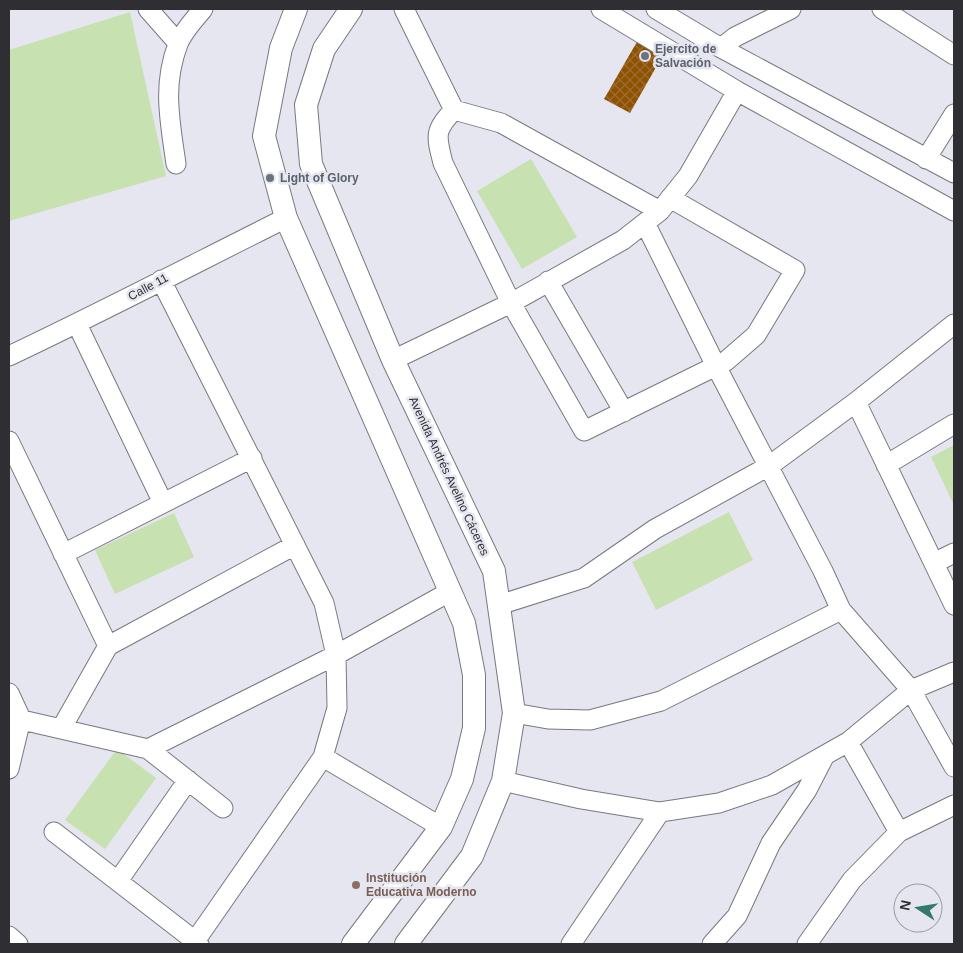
<svg xmlns="http://www.w3.org/2000/svg" width="963" height="953" font-family="Helvetica,sans-serif">
  <style>
    .green { fill: #c7e1b1 }
    .building { fill: url(#building-cross-hatch) }
    .lines { fill: none; stroke-linecap: round; stroke-linejoin: round }
    .minor-casing { stroke: #787980; stroke-width: 21 }
    .tertiary-casing { stroke: #787980; stroke-width: 24 }
    .minor { stroke: #fff; stroke-width: 19 }
    .tertiary { stroke: #fff; stroke-width: 22 }
    .worship-dot { fill: #6b7280; stroke: #e5e6ef; stroke-width: 2 }
    .education-dot { fill: #8d6e63; stroke: #e5e6ef; stroke-width: 2 }
    .labels { text-anchor: middle; stroke-width: 5; stroke-linejoin: round; paint-order: stroke }
    .worship-label { font-size: 12px; font-weight: bold; fill: #5b616d; stroke: #e5e6ef; text-anchor: start }
    .street-label { font-size: 12px; fill: #2f2f33; stroke: #e5e6ef }
    .education-label { font-size: 12px; font-weight: bold; fill: #785e54; stroke: #e5e6ef; text-anchor: start }
  </style>
  <defs>
    <pattern id="building-cross-hatch" width="8" height="8" patternUnits="userSpaceOnUse" patternTransform="scale(1.25)"><rect width="8" height="8" fill="#8e5100"/><path d="M0 0l8 8M0 8l8-8" fill="none" stroke="#9b6d30"/></pattern>
  </defs>
  <rect width="100%" height="100%" fill="#e5e6ef"/>
  <path class="green" d="M130 12 166 176 9 221V50Z
    M531 159 577 237 522 269 477 191Z
    M954 445V505L931 457Z
    M729 512 753 560 656 610 632 562Z
    M174 513 194 557 115 594 95 550Z
    M117 749 156 778 105 849 65 820Z"/>
  <path class="building" d="M638 40 663 55 630 113 604 99Z"/>
  <g class="lines">
    <defs>
      <path id="minor" d="M148 9 178 43
        M404 9 454 110 501 123 660 211
        M601 9 737 91 954 211
        M656 9 721 48 954 173
        M882 9 954 55
        M721 48 735 37 791 9
        M454 110C434 130 436 136 443 163L511 303 584 431 726 361 756 335 795 270 670 198
        M926 159 954 114
        M176 164C170 121 162 86 178 44 183 31 194 20 203 9
        M645 223 716 366 823 571 841 610 911 690 954 767
        M161 280 324 603 336 655 337 708 323 757 193 944
        M548 281 624 412
        M77 324 163 503
        M9 356C102 312 194 264 286 218
        M393 360 511 303 623 240 660 211 688 176 737 91
        M856 402 954 605
        M9 441 108 646
        M886 465 954 424
        M63 554 252 458
        M934 563 954 553
        M499 605 584 578 655 529 769 466 856 402 954 324
        M9 693 21 719 9 769
        M514 713 548 719 590 720 661 701 841 610
        M9 717 148 749 223 808
        M61 729 108 646 295 545
        M848 742 899 832
        M148 749 336 655 451 591
        M323 757 441 827
        M503 781 581 799 660 812 719 803 772 785 848 742 911 690 954 672
        M54 832 199 944
        M118 881 188 780
        M9 936 18 944
        M571 944 660 812
        M712 944 737 916 771 843 807 790 825 755
        M807 944 852 880 899 832 954 805"/>
      <path id="tertiary" d="M296 9 281 48 264 136 286 218 464 623 474 675V728L462 779 441 827 353 944
        M351 9 324 49 306 105 311 164 393 360 494 571 514 713 503 781 472 856 406 944"/>
    </defs>
    <use href="#minor" class="minor-casing"/>
    <use href="#tertiary" class="tertiary-casing"/>
    <use href="#minor" class="minor"/>
    <use href="#tertiary" class="tertiary"/>
  </g>
  <g class="worship-dot">
    <circle cx="645" cy="56" r="5"/>
    <circle cx="270" cy="178" r="5"/>
  </g>
  <circle class="education-dot" cx="356" cy="885" r="5"/>
  <g class="labels">
    <g class="worship-label">
      <text x="655" y="53">Ejercito de<tspan x="655" dy="14">Salvación</tspan></text>
      <text x="280" y="182">Light of Glory</text>
    </g>
    <g class="street-label">
      <text transform="translate(148 287) rotate(-28)" y="4">Calle 11</text>
      <text transform="translate(449 476) rotate(65)" y="4">Avenida Andrés Avelino Cáceres</text>
    </g>
    <g class="education-label">
      <text x="366" y="882">Institución<tspan x="366" dy="14">Educativa Moderno</tspan></text>
    </g>
  </g>
  <rect width="963" height="953" fill="none" stroke="#2f2f33" stroke-width="20"/>
  <g transform="translate(918 908) rotate(282)"><circle r="24" fill="#e5e6ef" stroke="#9c9da4"/>
  <path d="M0-4L9 19L0 12L-9 19Z" fill="#33796f"/>
  <text y="-8" font-size="14" font-weight="bold" text-anchor="middle" fill="#2f2f33">N</text>
  </g>
</svg>
